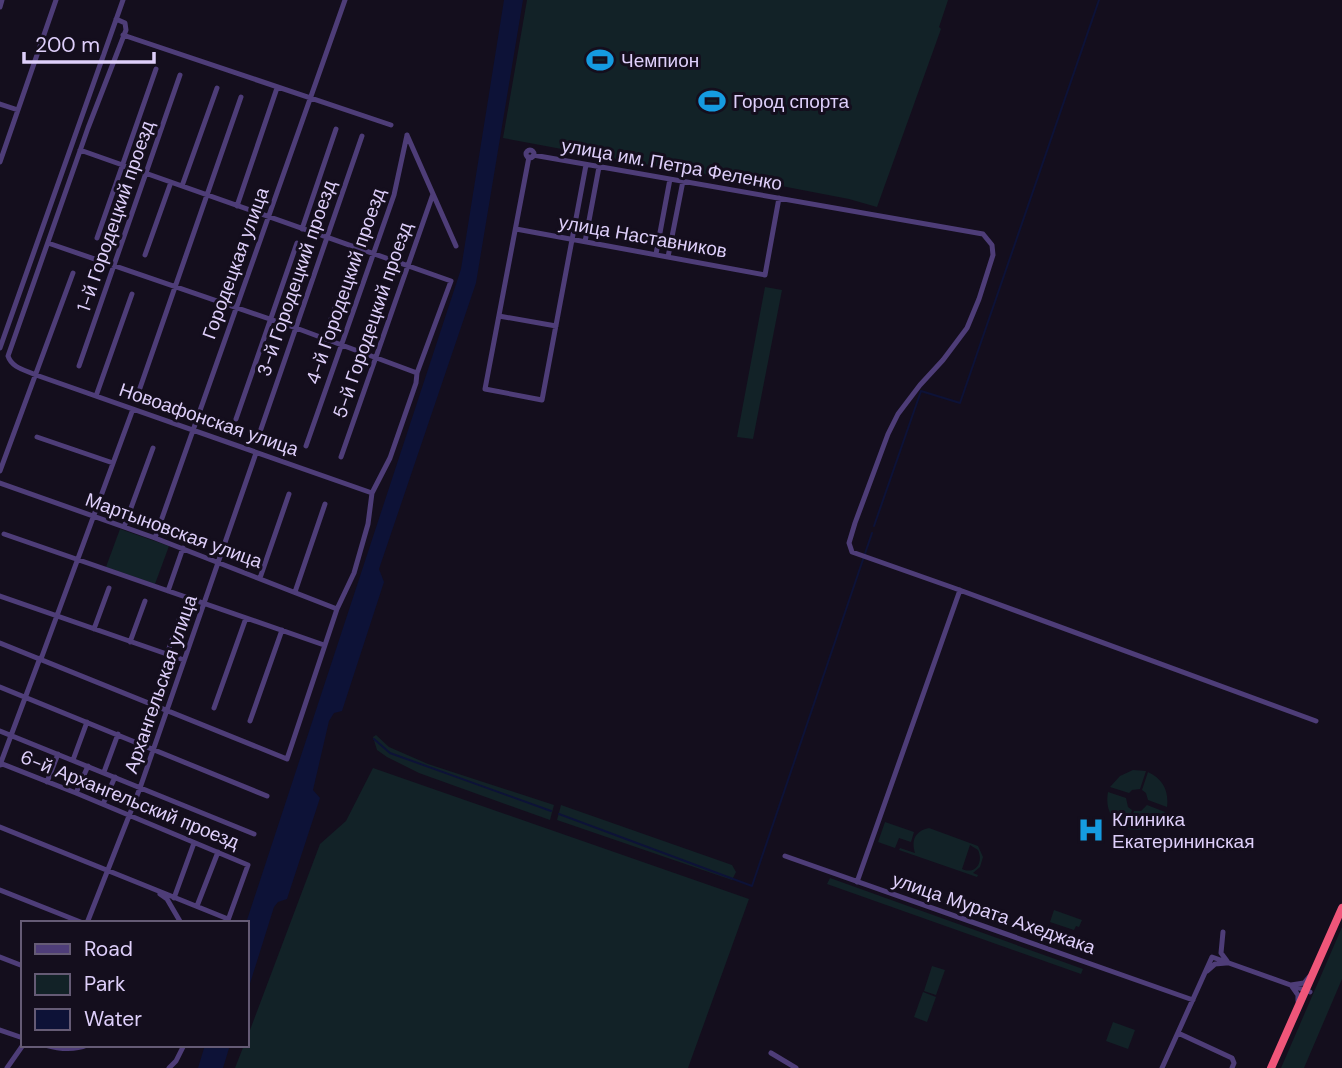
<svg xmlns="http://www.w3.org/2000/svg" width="1342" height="1068" font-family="'DM Sans',sans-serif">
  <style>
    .green { fill: #122227; fill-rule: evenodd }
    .water { fill: #0d1237 }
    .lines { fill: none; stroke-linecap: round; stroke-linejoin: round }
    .stream { stroke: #0d1237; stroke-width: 2 }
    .minor { stroke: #4e3d78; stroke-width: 5 }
    .highway { stroke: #ef567a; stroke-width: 8 }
    .labels { text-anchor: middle; stroke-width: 6; stroke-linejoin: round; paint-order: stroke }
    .poi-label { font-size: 19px; fill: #decffa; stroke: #140e1d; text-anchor: start }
    .street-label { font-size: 19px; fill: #decffa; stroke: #140e1d }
  </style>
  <rect width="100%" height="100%" fill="#140e1d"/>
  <path class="green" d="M527 0H948L939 27 941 29 877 207 849 199 761 182 757 183 626 161 503 138Z
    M765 287 782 290 753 439 737 437Z
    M120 529 169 546 155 584 106 567Z
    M376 735 389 747 428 764 554 805 550 820 419 773 387 757 377 750 373 737Z
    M373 768 749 899 688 1068H235L244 1045H247V1038L320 844 346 821Z
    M1133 770 1146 771 1140 789 1132 790 1129 793 1110 787 1120 776Z
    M1148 772C1163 779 1169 791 1167 807L1148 800 1146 793 1142 790Z
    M1108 792 1126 798 1128 807 1132 810 1126 828C1111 821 1105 808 1108 792Z
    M561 805 732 865 736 872 732 880 557 820Z
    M1147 805 1165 812C1158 827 1144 832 1128 829L1134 811H1141Z
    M885 822 914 832 911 842 899 838 895 848 878 842Z
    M929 828 978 846 983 857 980 867 973 873 978 875 977 877 899 850 900 848 915 853C911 840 915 831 929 828ZM970 845 978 850C984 863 975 875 962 869Z
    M830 878 1083 969 1081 974 827 884Z
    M1054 910 1082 920 1079 927 1076 926 1074 930 1050 922Z
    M1342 927V979L1304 1068H1281Z
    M932 966 945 970 936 995 924 991Z
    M923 992 936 997 927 1022 914 1017Z
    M1113 1022 1135 1030 1128 1049 1106 1041Z"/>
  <path class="water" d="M504 0H523L476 283 379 569 384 582 342 711 334 713 329 721 313 790 320 798 287 899 278 902 274 907 247 993 246 923 461 269Z
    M205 1045H230L223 1068H198Z"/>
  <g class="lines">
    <path class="stream" d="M874 526 921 391 960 403 1099 0
      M374 739 390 753 551 811
      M559 814 752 886 872 533"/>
    <path class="minor" d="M0 7 2 0
      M116 19 125 23 126 30 88 128 8 356C12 368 25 370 36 375L372 493
      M123 35 391 125
      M0 104 18 110
      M407 135 456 246
      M526 154a4 4 0 1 1 8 0a4 4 0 1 1-8 0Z
      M533 155 983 234 992 245 993 255 979 299 967 328 943 360 920 385 898 414 888 434 855 523 849 543 852 552 954 588 1316 721
      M529 157 485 389 542 400 586 165
      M0 162 56 0
      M182 186 217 88
      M237 206 277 88
      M302 229 336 129
      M516 229 765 275 779 198
      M97 238 156 69
      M585 242 599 167
      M48 243 296 328 417 373
      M656 254 670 179
      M145 255 171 182
      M668 257 683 181
      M499 316 556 326
      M324 339 347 273
      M0 348 123 0
      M79 366 180 75
      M140 388 241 97
      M96 396 132 294
      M236 419 297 243
      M261 429 362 136
      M37 437 113 463
      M306 446 394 195 407 135
      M341 457 433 194
      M0 471 73 273
      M0 483 155 538 337 609
      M124 527 153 448
      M4 534 324 645
      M155 538 345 0
      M260 578 289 494
      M168 591 183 548
      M295 592 325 504
      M0 596 184 660
      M94 629 109 588
      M130 642 145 601
      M0 643 287 759 337 609 354 573 368 524 372 493 390 458 416 383 417 373 451 281 80 150
      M167 654 180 617
      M41 659 133 409
      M0 687 267 796
      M214 708 246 618
      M250 721 282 630
      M0 731 254 834
      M73 760 87 722
      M0 763 76 793 248 865 227 923
      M0 765 40 658
      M104 772 118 734
      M47 782 58 754
      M76 793 88 766
      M103 804 115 777
      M0 827 228 919
      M785 856 1193 1000
      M857 882 960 590
      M0 890 83 923
      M160 894 167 899 181 923
      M174 898 194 843
      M197 906 218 852
      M87 923 140 788 256 453
      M1223 932 1221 953 1227 961
      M0 957 23 966
      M1207 971 1215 964 1226 963
      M1298 1001V995L1291 985 1304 983 1309 977
      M0 1030 23 1038
      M1178 1033 1232 1058 1234 1063 1232 1068
      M45 1045C59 1049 73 1051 87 1045
      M771 1053 796 1068
      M7 1068 23 1045
      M169 1068 176 1061 184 1045
      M1162 1068 1212 957 1310 992"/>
    <path class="highway" d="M1271 1068 1342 908"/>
  </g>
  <defs>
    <symbol id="stadium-bare" viewBox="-9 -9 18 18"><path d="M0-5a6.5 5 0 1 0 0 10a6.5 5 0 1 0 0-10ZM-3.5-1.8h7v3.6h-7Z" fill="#159be0" stroke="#140e1d" stroke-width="2.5" paint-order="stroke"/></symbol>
    <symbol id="hospital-bare" viewBox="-9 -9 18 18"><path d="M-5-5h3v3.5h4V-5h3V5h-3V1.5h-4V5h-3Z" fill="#159be0" stroke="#140e1d" stroke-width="2.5" paint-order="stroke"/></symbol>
  </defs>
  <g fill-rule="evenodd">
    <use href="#stadium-bare" x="581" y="41" width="38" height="38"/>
    <use href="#stadium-bare" x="693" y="82" width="38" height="38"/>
    <use href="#hospital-bare" x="1072" y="811" width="38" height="38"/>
  </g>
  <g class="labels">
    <g class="poi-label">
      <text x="621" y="67">Чемпион</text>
      <text x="733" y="108">Город спорта</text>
      <text x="1112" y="826">Клиника<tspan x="1112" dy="22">Екатерининская</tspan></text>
    </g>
    <g class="street-label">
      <text transform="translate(672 164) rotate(10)" y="7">улица им. Петра Феленко</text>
      <text transform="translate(115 216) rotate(-71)" y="7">1-й Городецкий проезд</text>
      <text transform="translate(643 236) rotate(10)" y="7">улица Наставников</text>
      <text transform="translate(235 263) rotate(-70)" y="7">Городецкая улица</text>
      <text transform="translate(296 278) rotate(-71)" y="7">3-й Городецкий проезд</text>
      <text transform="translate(345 286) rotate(-71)" y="7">4-й Городецкий проезд</text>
      <text transform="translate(372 320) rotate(-71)" y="7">5-й Городецкий проезд</text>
      <text transform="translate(209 419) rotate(19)" y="7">Новоафонская улица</text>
      <text transform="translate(174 530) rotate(20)" y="7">Мартыновская улица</text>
      <text transform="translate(160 684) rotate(-71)" y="7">Архангельская улица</text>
      <text transform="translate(130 799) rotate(22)" y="7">6-й Архангельский проезд</text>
      <text transform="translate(994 913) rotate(19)" y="7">улица Мурата Ахеджака</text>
    </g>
  </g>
  <rect x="21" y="921" width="228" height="126" fill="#140e1d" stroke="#655b75" stroke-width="2"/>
  <rect x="35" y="944" width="35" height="10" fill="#4e3d78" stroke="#655b75" stroke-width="2"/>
  <text x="84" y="956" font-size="21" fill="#decffa">Road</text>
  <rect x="35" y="974" width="35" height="21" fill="#122227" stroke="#655b75" stroke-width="2"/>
  <text x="84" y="991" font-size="21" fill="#decffa">Park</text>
  <rect x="35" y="1009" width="35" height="21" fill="#0d1237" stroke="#655b75" stroke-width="2"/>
  <text x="84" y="1026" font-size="21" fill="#decffa">Water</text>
  <path d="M24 52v10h130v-10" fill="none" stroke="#decffa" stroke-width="3.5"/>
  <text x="35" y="52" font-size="21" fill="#decffa" stroke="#140e1d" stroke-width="5" paint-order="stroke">200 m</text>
</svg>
